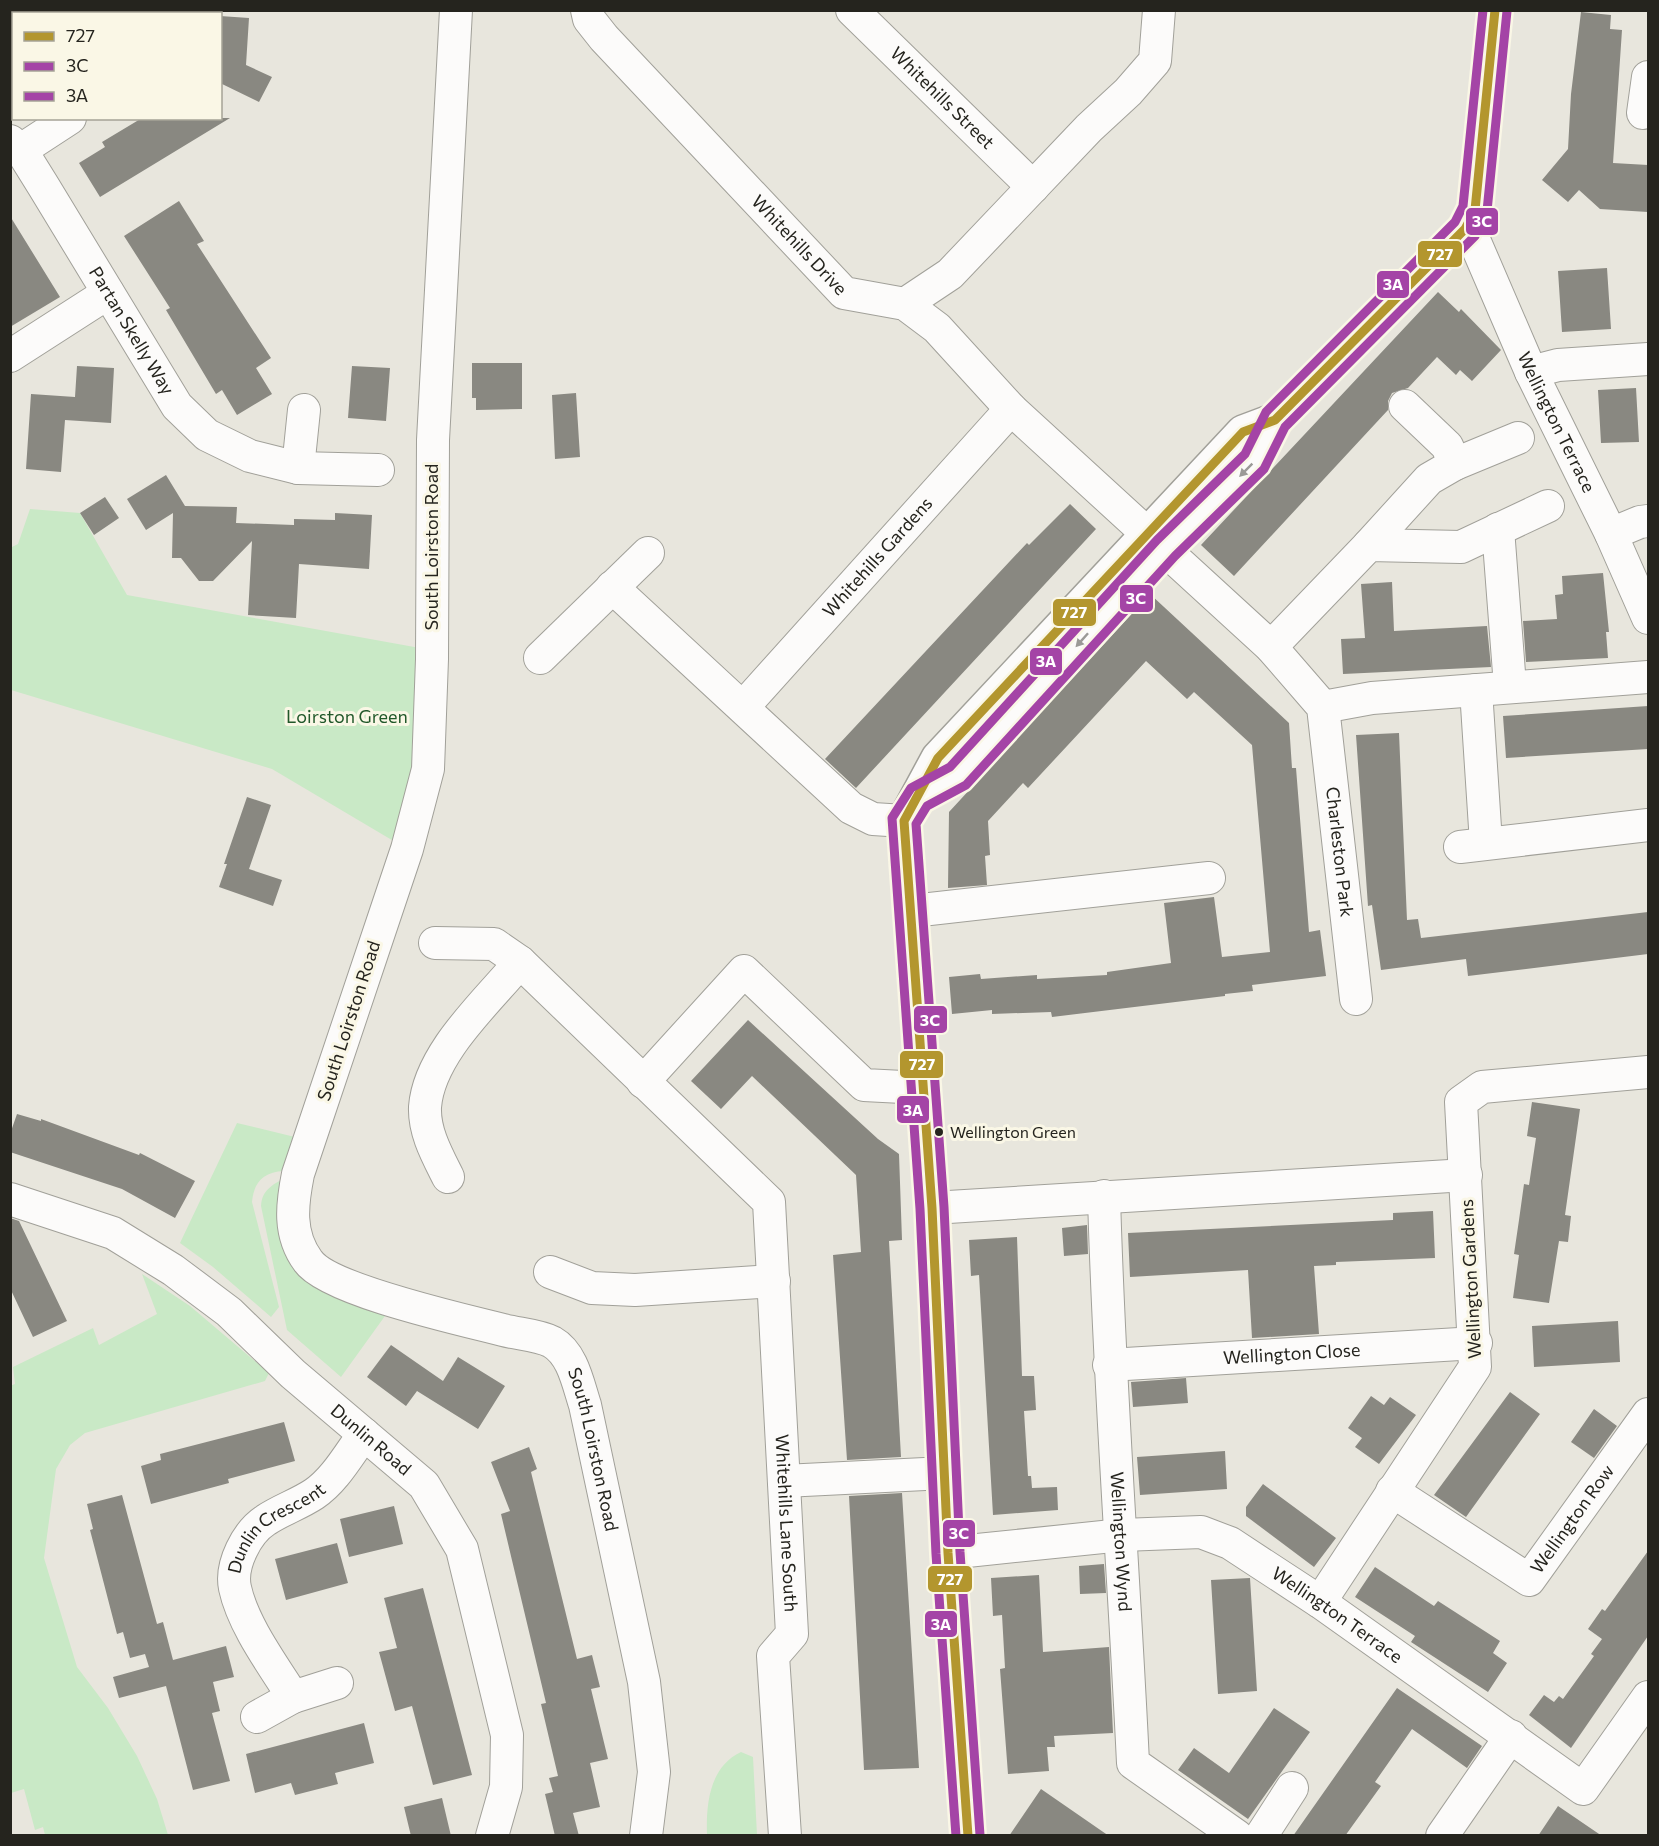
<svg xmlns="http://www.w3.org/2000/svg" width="1659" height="1846" font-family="Commissioner,sans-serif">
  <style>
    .green { fill: #c9e9c6 }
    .building { fill: #898881 }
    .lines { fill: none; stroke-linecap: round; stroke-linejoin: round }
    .minor-casing { stroke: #a1a099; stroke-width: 34 }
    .tertiary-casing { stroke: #a1a099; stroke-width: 36 }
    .minor { stroke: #fcfbfa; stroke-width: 32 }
    .tertiary { stroke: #fcfbfa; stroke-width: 33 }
    .bus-1-casing { stroke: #faf7e6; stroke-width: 14 }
    .bus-2-casing { stroke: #faf7e6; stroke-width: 14 }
    .bus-3-casing { stroke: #faf7e6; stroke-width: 14 }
    .bus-1 { stroke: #b3962e; stroke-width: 9 }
    .bus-2 { stroke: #a444a6; stroke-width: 9 }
    .bus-3 { stroke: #a444a6; stroke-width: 9 }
    .oneway { fill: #9b9a97 }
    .bus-dot { fill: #25241e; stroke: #faf7e6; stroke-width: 2 }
    .labels { text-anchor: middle; stroke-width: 6; stroke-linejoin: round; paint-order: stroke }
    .bus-label { font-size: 16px; fill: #25241e; stroke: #faf7e6; text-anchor: start }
    .street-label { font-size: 18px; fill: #25241e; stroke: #faf7e6 }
    .park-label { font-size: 18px; fill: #21582a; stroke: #faf7e6 }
    .line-badge { stroke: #faf7e6; stroke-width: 2 }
    .badge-label { font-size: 16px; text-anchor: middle; font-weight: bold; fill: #fff }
  </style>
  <rect width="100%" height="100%" fill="#e8e6dd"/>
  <path class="green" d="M30 509 80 513 127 595 431 650 407 849 272 769 11 690 10 548 18 544Z
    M237 1123 299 1138 284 1171C263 1172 254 1182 252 1202L279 1307 271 1317 213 1267 180 1243Z
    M285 1178 284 1222 390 1309 341 1377 287 1330 261 1206C262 1190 272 1185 285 1178Z
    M142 1274 190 1306 269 1373 265 1381 85 1433 70 1445 56 1469 44 1558 77 1667 108 1708 137 1756 157 1799 168 1835H45L43 1827 35 1830 24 1789 11 1793 10 1386 15 1384 13 1367 93 1328 99 1345 157 1314Z
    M741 1752 753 1757 757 1835H707C706 1805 709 1767 741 1752Z"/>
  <path class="building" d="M1581 12 1611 15 1610 29 1622 30 1613 163 1648 165V212L1600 209 1579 190 1568 202 1542 180 1568 149 1571 94Z
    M220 16 249 18 246 65 272 77 259 102 220 83Z
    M142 118H230L100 197 79 163 105 147 102 142Z
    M179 201 204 241 197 244 271 358 256 368 272 394 237 415 222 390 216 394 166 310 170 308 124 236Z
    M10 216 60 297 10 327Z
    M1607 268 1611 329 1562 332 1558 271Z
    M1438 292 1459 312 1461 309 1501 350 1472 381 1460 370 1456 375 1437 357 1408 388 1392 393 1388 401V410L1234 576 1201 545Z
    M472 363H522V409L476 410V398H472Z
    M77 366 114 368 111 423 65 420 61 472 26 469 31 394 75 397Z
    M352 366 390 368 386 421 348 418Z
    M1636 388 1639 442 1601 443 1598 390Z
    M576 393 580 457 555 459 552 395Z
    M166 475 185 506 237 507 236 523 294 525V519L335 520V513L372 515 369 569 299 564 296 618 248 615 252 541 213 581H199L181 558H172L173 513 146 530 127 499Z
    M105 497 119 518 94 535 80 513Z
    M1070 504 1096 529 856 788 825 759 1027 543 1029 545Z
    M1603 573 1609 632H1606L1608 658 1526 662 1523 621 1557 619 1555 595 1563 594 1562 576Z
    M1392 582 1394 631 1487 626 1491 667 1343 674 1341 639 1365 638 1361 584Z
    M1150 594 1289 723 1292 768H1296L1309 932 1320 930 1326 976 1252 985 1253 991 1225 994V996L1052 1017 1051 1012 992 1014V1010L952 1014 949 977 980 974 981 979 1037 975V979L1107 975V972L1171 963 1164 903 1214 897 1222 957 1270 952 1252 745 1194 692 1187 699 1146 661 1028 788 1023 783 988 821 990 855 985 856 987 885 948 888 949 812Z
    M1648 706V749L1506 758 1503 716Z
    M1399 733 1407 920 1418 919 1421 938 1648 912V954L1468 976 1466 959 1381 970 1372 905 1368 906 1356 735Z
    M247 797 271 805 249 869 282 880 273 906 219 887 227 864H224Z
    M748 1020 878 1139 899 1154 902 1240 889 1241 901 1457 847 1460 833 1255 861 1252 856 1175 752 1076 721 1109 691 1081Z
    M1532 1102 1580 1109 1565 1215 1571 1216 1568 1242 1559 1241 1549 1303 1513 1298 1519 1255 1514 1254 1519 1220 1524 1184 1529 1185 1536 1138 1527 1136Z
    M17 1114 41 1121V1119L139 1155 140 1153 195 1181 175 1218 122 1189 10 1152V1134Z
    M1433 1211 1435 1258 1336 1262V1265L1314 1266 1319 1334 1252 1338 1248 1270 1130 1277 1128 1233 1393 1220V1213Z
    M10 1218 19 1221 67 1321 33 1337 10 1288Z
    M1087 1225 1088 1254 1064 1256 1062 1228Z
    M1017 1237 1022 1376H1034L1036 1410 1024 1411 1028 1476H1031L1032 1488 1057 1487 1058 1510 993 1515 979 1275 971 1276 969 1240Z
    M1618 1321 1620 1362 1534 1367 1532 1326Z
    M391 1345 443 1381 458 1357 505 1386 478 1429 417 1391 406 1406 367 1377Z
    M1186 1378 1188 1403 1133 1407 1131 1382Z
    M1510 1392 1540 1414 1466 1517 1434 1495Z
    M1371 1396 1384 1405 1390 1397 1416 1415 1379 1464 1355 1447 1362 1438 1348 1428Z
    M1594 1409 1617 1426 1594 1458 1571 1442Z
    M284 1422 295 1461 228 1479 229 1483 151 1504 141 1466 161 1460 160 1454Z
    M529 1447 537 1469 531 1472 577 1659 592 1655 600 1687 591 1689 608 1759 590 1763 600 1807 573 1813 579 1836H555L545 1794 553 1792 549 1778 558 1776 541 1704 546 1703 501 1514 510 1511 491 1462Z
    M1225 1451 1227 1489 1140 1495 1137 1457Z
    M1263 1484 1336 1538 1314 1567 1246 1516V1507Z
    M902 1493 919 1768 864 1770 849 1496Z
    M122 1495 157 1624 163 1622 173 1660 226 1646 234 1677 213 1682 220 1711 212 1713 230 1781 193 1790 166 1686 119 1698 113 1677 149 1667 145 1654 130 1658 123 1632 117 1634 90 1530 93 1529 87 1504Z
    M394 1506 403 1544 349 1557 340 1519Z
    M337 1543 348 1583 286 1600 275 1559Z
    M1648 1551V1636L1571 1748 1529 1715 1544 1695 1554 1702 1559 1696 1563 1699 1594 1656 1591 1654 1602 1639 1588 1629 1602 1609 1605 1611Z
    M1104 1564 1106 1593 1080 1594 1079 1566Z
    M1375 1567 1434 1606 1438 1601 1500 1641 1493 1653 1507 1663 1488 1692 1411 1642 1415 1636 1355 1597Z
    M1039 1575 1043 1652 1109 1647 1113 1733 1054 1736 1055 1747H1047L1049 1771 1008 1774 1000 1669 1005 1668 1002 1615 993 1616 991 1578Z
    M1250 1578 1257 1691 1218 1694 1211 1580Z
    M423 1588 472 1775 433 1785 412 1706 395 1711 379 1652 397 1648 384 1598Z
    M1397 1688 1482 1746 1467 1768 1412 1729 1375 1782 1381 1786 1345 1836H1293Z
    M1274 1708 1310 1732 1248 1819 1178 1770 1194 1748 1229 1773Z
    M364 1723 374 1763 335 1773 338 1784 295 1795 291 1783 255 1793 246 1754Z
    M1041 1789 1109 1836H1009Z
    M442 1798 451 1836H411L404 1807Z
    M1558 1806 1602 1836H1538Z"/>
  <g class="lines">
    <defs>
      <g id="minor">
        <path id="s1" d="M456 10 433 440 432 659 428 769 407 849 298 1174C292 1204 288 1234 308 1261 328 1290 464 1320 503 1330 518 1334 539 1335 552 1342 573 1354 578 1384 585 1405L644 1682 654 1772 646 1836"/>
        <path id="s2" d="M587 10 589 19 604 38 844 293 905 304 937 328 1011 409 1271 647 1323 707 1356 999"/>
        <path id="s3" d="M852 10 1033 187"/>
        <path d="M149 14 150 10"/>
        <path d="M1643 113 1648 77"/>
        <path id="s4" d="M10 141 21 150 44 187 177 406 207 435 250 456 298 468 378 470"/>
        <path d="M21 150 70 118"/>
        <path id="s5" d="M1465 229 1475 242 1531 372 1611 534 1648 618"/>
        <path d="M905 304 950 274 1089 128 1128 92 1155 61 1159 10"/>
        <path d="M10 356 108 293"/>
        <path d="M1531 372 1558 365 1648 359"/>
        <path d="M1455 464 1518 438"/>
        <path d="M298 468 304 410"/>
        <path d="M1498 529 1510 686"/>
        <path d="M1611 534 1640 522 1648 521"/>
        <path d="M1369 545 1429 479 1455 464 1447 446 1405 406"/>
        <path d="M612 587 851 808 873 819 904 821"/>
        <path d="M1271 647 1369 545 1461 547 1548 506"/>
        <path d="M540 658 648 553"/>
        <path d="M1476 690 1486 843"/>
        <path id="s6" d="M744 706 1011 409"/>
        <path d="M1323 707 1372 698 1648 677"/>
        <path d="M1460 847 1648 825"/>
        <path d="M912 911 1209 878"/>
        <path id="s7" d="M435 943 494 944 520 962 769 1202 792 1634 773 1656 785 1836"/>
        <path d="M643 1082 744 971 864 1085 922 1088"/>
        <path d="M448 1177C437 1155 424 1132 425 1107 429 1053 487 1002 520 962"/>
        <path id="s8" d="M1104 1196C1109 1385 1124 1574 1133 1763L1237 1836"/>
        <path id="s9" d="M10 1199 113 1233 173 1270 229 1312 293 1374 424 1485 462 1549 507 1735 506 1787 492 1836"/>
        <path d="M932 1208 1466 1175"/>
        <path d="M550 1272 592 1288 635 1290 774 1281"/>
        <path id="s10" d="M1109 1365 1476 1343"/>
        <path d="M784 1481 945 1473"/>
        <path id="s11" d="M1392 1491 1529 1580 1648 1414"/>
        <path id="s12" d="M948 1553 1122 1535 1201 1532 1230 1543 1320 1602 1583 1789 1648 1697"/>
        <path d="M1320 1602 1475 1367 1461 1102 1482 1087 1648 1072"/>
        <path id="s13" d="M337 1683 293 1697C273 1665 243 1625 235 1588 230 1565 247 1532 266 1520 281 1510 299 1504 314 1494 335 1480 349 1454 364 1434"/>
        <path d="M257 1717 293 1697"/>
        <path d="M1261 1836 1292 1788"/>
        <path d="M1442 1836 1511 1736"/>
      </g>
      <path id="tertiary" d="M919 797 957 777 1166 548 1255 461 1275 420 1465 229 1475 210 1495 10
        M968 1836 948 1553 932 1208 904 821 938 758 1243 432 1275 420"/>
    </defs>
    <use href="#minor" class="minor-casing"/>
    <use href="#tertiary" class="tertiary-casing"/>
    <use href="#minor" class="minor"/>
    <use href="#tertiary" class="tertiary"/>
    <defs>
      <path id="bus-1" d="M968 1836 948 1553 932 1208 904 821 938 758 1243 432 1275 420 1465 229 1475 210 1495 10"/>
      <path id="bus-2" d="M980 1835 960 1552 944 1207 916 824 927 806 966 785 1175 556 1264 469 1285 427 1475 236 1487 211 1507 11"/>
      <path id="bus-3" d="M956 1836 936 1554 920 1209 892 818 911 788 950 767 1157 540 1245 454 1266 412 1455 222 1463 206 1483 10"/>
    </defs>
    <use href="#bus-1" class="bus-1-casing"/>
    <use href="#bus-2" class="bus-2-casing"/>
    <use href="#bus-3" class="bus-3-casing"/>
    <use href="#bus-1" class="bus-1"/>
    <use href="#bus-2" class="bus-2"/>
    <use href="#bus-3" class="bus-3"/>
  </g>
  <defs><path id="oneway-solid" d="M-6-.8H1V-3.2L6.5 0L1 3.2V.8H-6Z" transform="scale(1.5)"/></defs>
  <g class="oneway">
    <use href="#oneway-solid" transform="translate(1246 470) rotate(135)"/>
    <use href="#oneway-solid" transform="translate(1082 640) rotate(132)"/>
  </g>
  <circle class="bus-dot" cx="939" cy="1132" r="5"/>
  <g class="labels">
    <g class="bus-label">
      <text x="950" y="1138">Wellington Green</text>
    </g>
    <g class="street-label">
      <text dy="6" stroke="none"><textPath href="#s3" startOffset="126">Whitehills Street</textPath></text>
      <text dy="6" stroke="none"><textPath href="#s2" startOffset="318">Whitehills Drive</textPath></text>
      <text dy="6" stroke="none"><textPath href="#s4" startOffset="226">Partan Skelly Way</textPath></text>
      <text dy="6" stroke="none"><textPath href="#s5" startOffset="214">Wellington Terrace</textPath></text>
      <text transform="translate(432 547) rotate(-90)" y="6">South Loirston Road</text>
      <text dy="6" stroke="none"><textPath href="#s6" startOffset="200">Whitehills Gardens</textPath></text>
      <text dy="6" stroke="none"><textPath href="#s2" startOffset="1173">Charleston Park</textPath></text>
      <text transform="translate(349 1021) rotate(-72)" y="6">South Loirston Road</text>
      <text transform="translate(1471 1279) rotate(-93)" y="6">Wellington Gardens</text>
      <text dy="6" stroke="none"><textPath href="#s10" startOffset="183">Wellington Close</textPath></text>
      <text dy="6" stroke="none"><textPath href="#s9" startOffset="440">Dunlin Road</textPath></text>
      <text dy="6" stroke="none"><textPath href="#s1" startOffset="1653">South Loirston Road</textPath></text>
      <text dy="6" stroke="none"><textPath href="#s11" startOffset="238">Wellington Row</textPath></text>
      <text dy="6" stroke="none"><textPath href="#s7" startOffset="758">Whitehills Lane South</textPath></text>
      <text dy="6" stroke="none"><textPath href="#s13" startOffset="250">Dunlin Crescent</textPath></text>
      <text dy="6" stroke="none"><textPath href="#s8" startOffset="346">Wellington Wynd</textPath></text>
      <text dy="6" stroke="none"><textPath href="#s12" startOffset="414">Wellington Terrace</textPath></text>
    </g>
    <g class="park-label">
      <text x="347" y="723">Loirston Green</text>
    </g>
  </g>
  <g class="line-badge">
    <rect x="1465" y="207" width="34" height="29" rx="6" fill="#a444a6"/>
    <rect x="1417" y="240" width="46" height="28" rx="6" fill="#b3962e"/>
    <rect x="1376" y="270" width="34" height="29" rx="6" fill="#a444a6"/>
    <rect x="1119" y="584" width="35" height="29" rx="6" fill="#a444a6"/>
    <rect x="1052" y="598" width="45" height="29" rx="6" fill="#b3962e"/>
    <rect x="1029" y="647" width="34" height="29" rx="6" fill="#a444a6"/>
    <rect x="913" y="1005" width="35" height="29" rx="6" fill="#a444a6"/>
    <rect x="899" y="1050" width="45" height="29" rx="6" fill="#b3962e"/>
    <rect x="896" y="1095" width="34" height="29" rx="6" fill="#a444a6"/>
    <rect x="942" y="1519" width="34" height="29" rx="6" fill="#a444a6"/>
    <rect x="927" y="1565" width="46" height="28" rx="6" fill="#b3962e"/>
    <rect x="924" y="1610" width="34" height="28" rx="6" fill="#a444a6"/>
  </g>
  <g class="badge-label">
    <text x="1482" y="227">3C</text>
    <text x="1440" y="260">727</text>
    <text x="1393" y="290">3A</text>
    <text x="1136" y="604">3C</text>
    <text x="1074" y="618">727</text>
    <text x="1046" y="667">3A</text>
    <text x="930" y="1026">3C</text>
    <text x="922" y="1070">727</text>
    <text x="913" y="1116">3A</text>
    <text x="959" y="1539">3C</text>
    <text x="950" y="1585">727</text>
    <text x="941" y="1630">3A</text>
  </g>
  <rect width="1659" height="1846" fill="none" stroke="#25241e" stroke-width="24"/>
  <rect x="12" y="12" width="210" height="108" fill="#faf7e6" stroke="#a5a396" stroke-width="1.5"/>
  <rect x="24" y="32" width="30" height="9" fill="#b3962e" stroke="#a5a396" stroke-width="1.5"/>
  <text x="66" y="42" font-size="18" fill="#25241e">727</text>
  <rect x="24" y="62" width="30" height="9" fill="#a444a6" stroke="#a5a396" stroke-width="1.5"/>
  <text x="66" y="72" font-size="18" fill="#25241e">3C</text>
  <rect x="24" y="92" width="30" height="9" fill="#a444a6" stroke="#a5a396" stroke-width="1.5"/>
  <text x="66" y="102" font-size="18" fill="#25241e">3A</text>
</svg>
